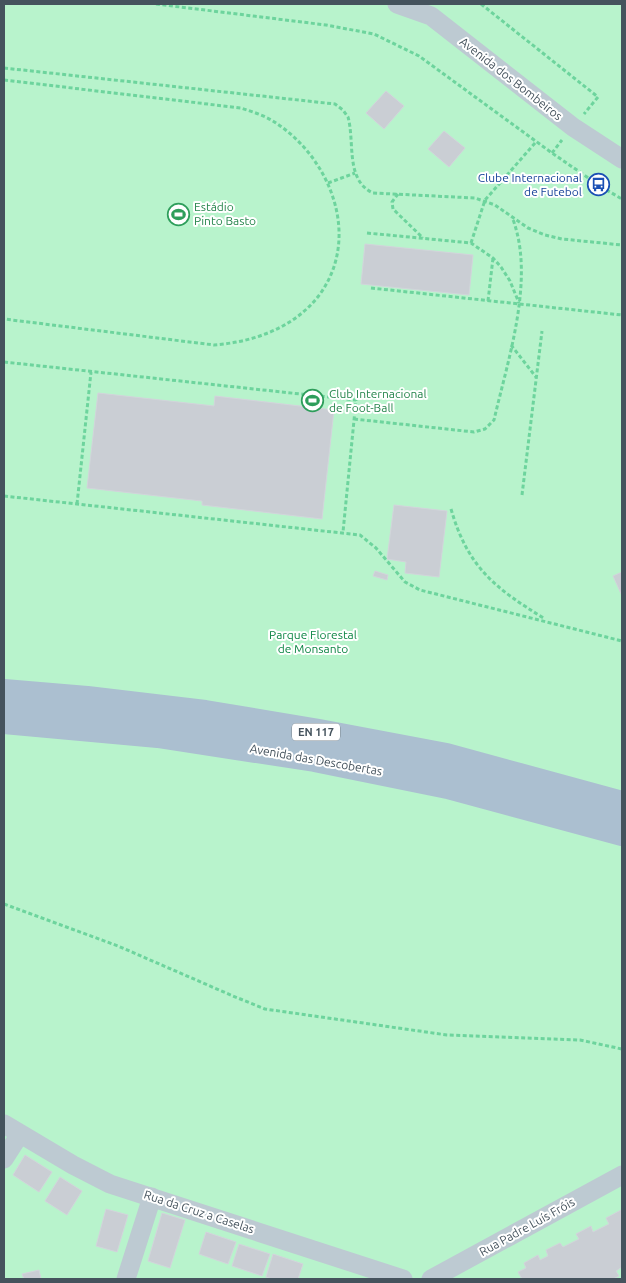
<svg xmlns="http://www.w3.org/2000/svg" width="626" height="1283" font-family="Ubuntu,sans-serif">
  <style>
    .green { fill: #b8f3cc }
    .building { fill: #caced4; stroke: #d2d5db }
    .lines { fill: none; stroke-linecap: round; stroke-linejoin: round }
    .path { stroke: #6dd49d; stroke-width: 3; stroke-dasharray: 4 2.5; stroke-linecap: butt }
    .minor { stroke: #bdcad2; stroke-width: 19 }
    .primary { stroke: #abbfd0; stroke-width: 28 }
    .labels { text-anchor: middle; stroke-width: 4; stroke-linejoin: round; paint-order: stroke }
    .shield { fill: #fff; stroke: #7d878e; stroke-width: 1 }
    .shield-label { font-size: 11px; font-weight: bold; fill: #45535d }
    .street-label { font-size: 12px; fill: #45535d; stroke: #fff }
    .transit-label { font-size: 12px; fill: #164399; stroke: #fff; text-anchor: end }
    .leisure-label { font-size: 12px; fill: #27864d; stroke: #fff; text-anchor: start }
    .park-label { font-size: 12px; fill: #0e8645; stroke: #fff }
  </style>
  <rect width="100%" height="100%" fill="#f1eeee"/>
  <path class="green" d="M4 4H622V1279H4Z"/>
  <path class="building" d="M386 91 404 106 384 129 366 113Z
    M444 131 465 148 449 167 428 149Z
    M365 244 473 255 469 295 361 284Z
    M98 393 214 406 215 396 334 410 322 519 202 505V501L87 488Z
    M394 505 447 511 439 577 405 573 406 562 387 559Z
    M375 571 388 575 387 580 373 576Z
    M622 572V596L613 576Z
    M25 1155 52 1172 39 1192 13 1175Z
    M60 1177 82 1191 67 1215 45 1201Z
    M106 1209 128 1215 117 1252 96 1246Z
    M621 1210 622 1267 616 1271 619 1276 613 1279H522L518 1272 526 1268 524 1263 538 1255 540 1260 548 1256 546 1250 560 1243 563 1247 579 1239 576 1234 591 1226 593 1232 609 1224 606 1218Z
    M162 1213 185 1220 170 1268 148 1261Z
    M206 1232 236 1242 228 1264 199 1254Z
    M239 1244 270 1254 262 1276 232 1266Z
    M273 1254 303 1264 298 1279H272L266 1277Z
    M39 1270 41 1279H24L22 1274Z"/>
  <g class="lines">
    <path class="path" d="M156 4 326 25 374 34 419 56 552 153 603 188 622 199
      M481 4 598 97 584 114
      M4 68 335 104 343 110 348 117C355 142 345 180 373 193L475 198 495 205 528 228 545 235 562 239 622 245
      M4 80 241 108C253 112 266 116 276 123 331 159 361 237 320 294 295 328 253 342 214 345L4 319
      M552 153 562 140
      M328 183 355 173
      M398 194 392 202 393 209 423 238
      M367 233 471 243 493 258 501 267 510 281 519 303
      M471 243 485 200 536 142
      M371 288 622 315
      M488 301 493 258
      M511 345 536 377
      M4 362 356 400 343 532
      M354 419 474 432 485 429 494 420C508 359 536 277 512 217
      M522 495 542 331
      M4 496 360 535 376 548 405 582 420 590 622 641
      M77 504 91 372
      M451 509C468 568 495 588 545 619
      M4 904 118 946 233 996 265 1009 447 1035 580 1040 622 1049"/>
    <path class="minor" d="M397 4 431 16 573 127 622 159
      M4 1124 73 1165 110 1184 403 1279
      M4 1159 20 1134
      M126 1279 152 1197
      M431 1279 622 1175"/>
    <path class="primary" d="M4 693 87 700 205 714 319 733 446 757 622 805
      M4 720 158 734 315 758 448 785 622 832"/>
  </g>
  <defs>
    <symbol id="bus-ring" viewBox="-11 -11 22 22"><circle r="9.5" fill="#fff" stroke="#1a4fb4" stroke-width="1.5"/><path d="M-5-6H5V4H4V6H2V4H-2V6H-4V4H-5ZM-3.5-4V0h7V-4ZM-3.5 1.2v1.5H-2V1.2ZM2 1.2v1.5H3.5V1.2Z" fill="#1a4fb4"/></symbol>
    <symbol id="stadium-ring" viewBox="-11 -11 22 22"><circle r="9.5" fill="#fff" stroke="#2e9e5b" stroke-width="1.5"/><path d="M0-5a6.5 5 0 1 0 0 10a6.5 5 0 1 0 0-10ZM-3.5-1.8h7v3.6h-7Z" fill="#2e9e5b"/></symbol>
  </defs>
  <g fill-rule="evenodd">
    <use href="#bus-ring" x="586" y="172" width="25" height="25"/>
    <use href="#stadium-ring" x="166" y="202" width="25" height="25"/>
    <use href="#stadium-ring" x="300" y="388" width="25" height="25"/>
  </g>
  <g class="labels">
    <rect class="shield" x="292" y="723.5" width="48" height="17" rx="4"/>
    <g class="shield-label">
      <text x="316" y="736">EN 117</text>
    </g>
    <g class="street-label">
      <text transform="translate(511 79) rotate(38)" y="4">Avenida dos Bombeiros</text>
      <text transform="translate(316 760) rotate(10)" y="4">Avenida das Descobertas</text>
      <text transform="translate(199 1212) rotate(18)" y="4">Rua da Cruz a Caselas</text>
      <text transform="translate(527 1227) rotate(-29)" y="4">Rua Padre Luís Fróis</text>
    </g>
    <g class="transit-label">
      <text x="582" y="182">Clube Internacional<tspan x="582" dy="14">de Futebol</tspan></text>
    </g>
    <g class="leisure-label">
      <text x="194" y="211">Estádio<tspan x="194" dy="14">Pinto Basto</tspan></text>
      <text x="329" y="398">Club Internacional<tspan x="329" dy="14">de Foot-Ball</tspan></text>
    </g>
    <g class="park-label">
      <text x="313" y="639">Parque Florestal<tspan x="313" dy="14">de Monsanto</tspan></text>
    </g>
  </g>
  <rect width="626" height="1283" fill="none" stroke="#45535d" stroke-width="10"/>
</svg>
